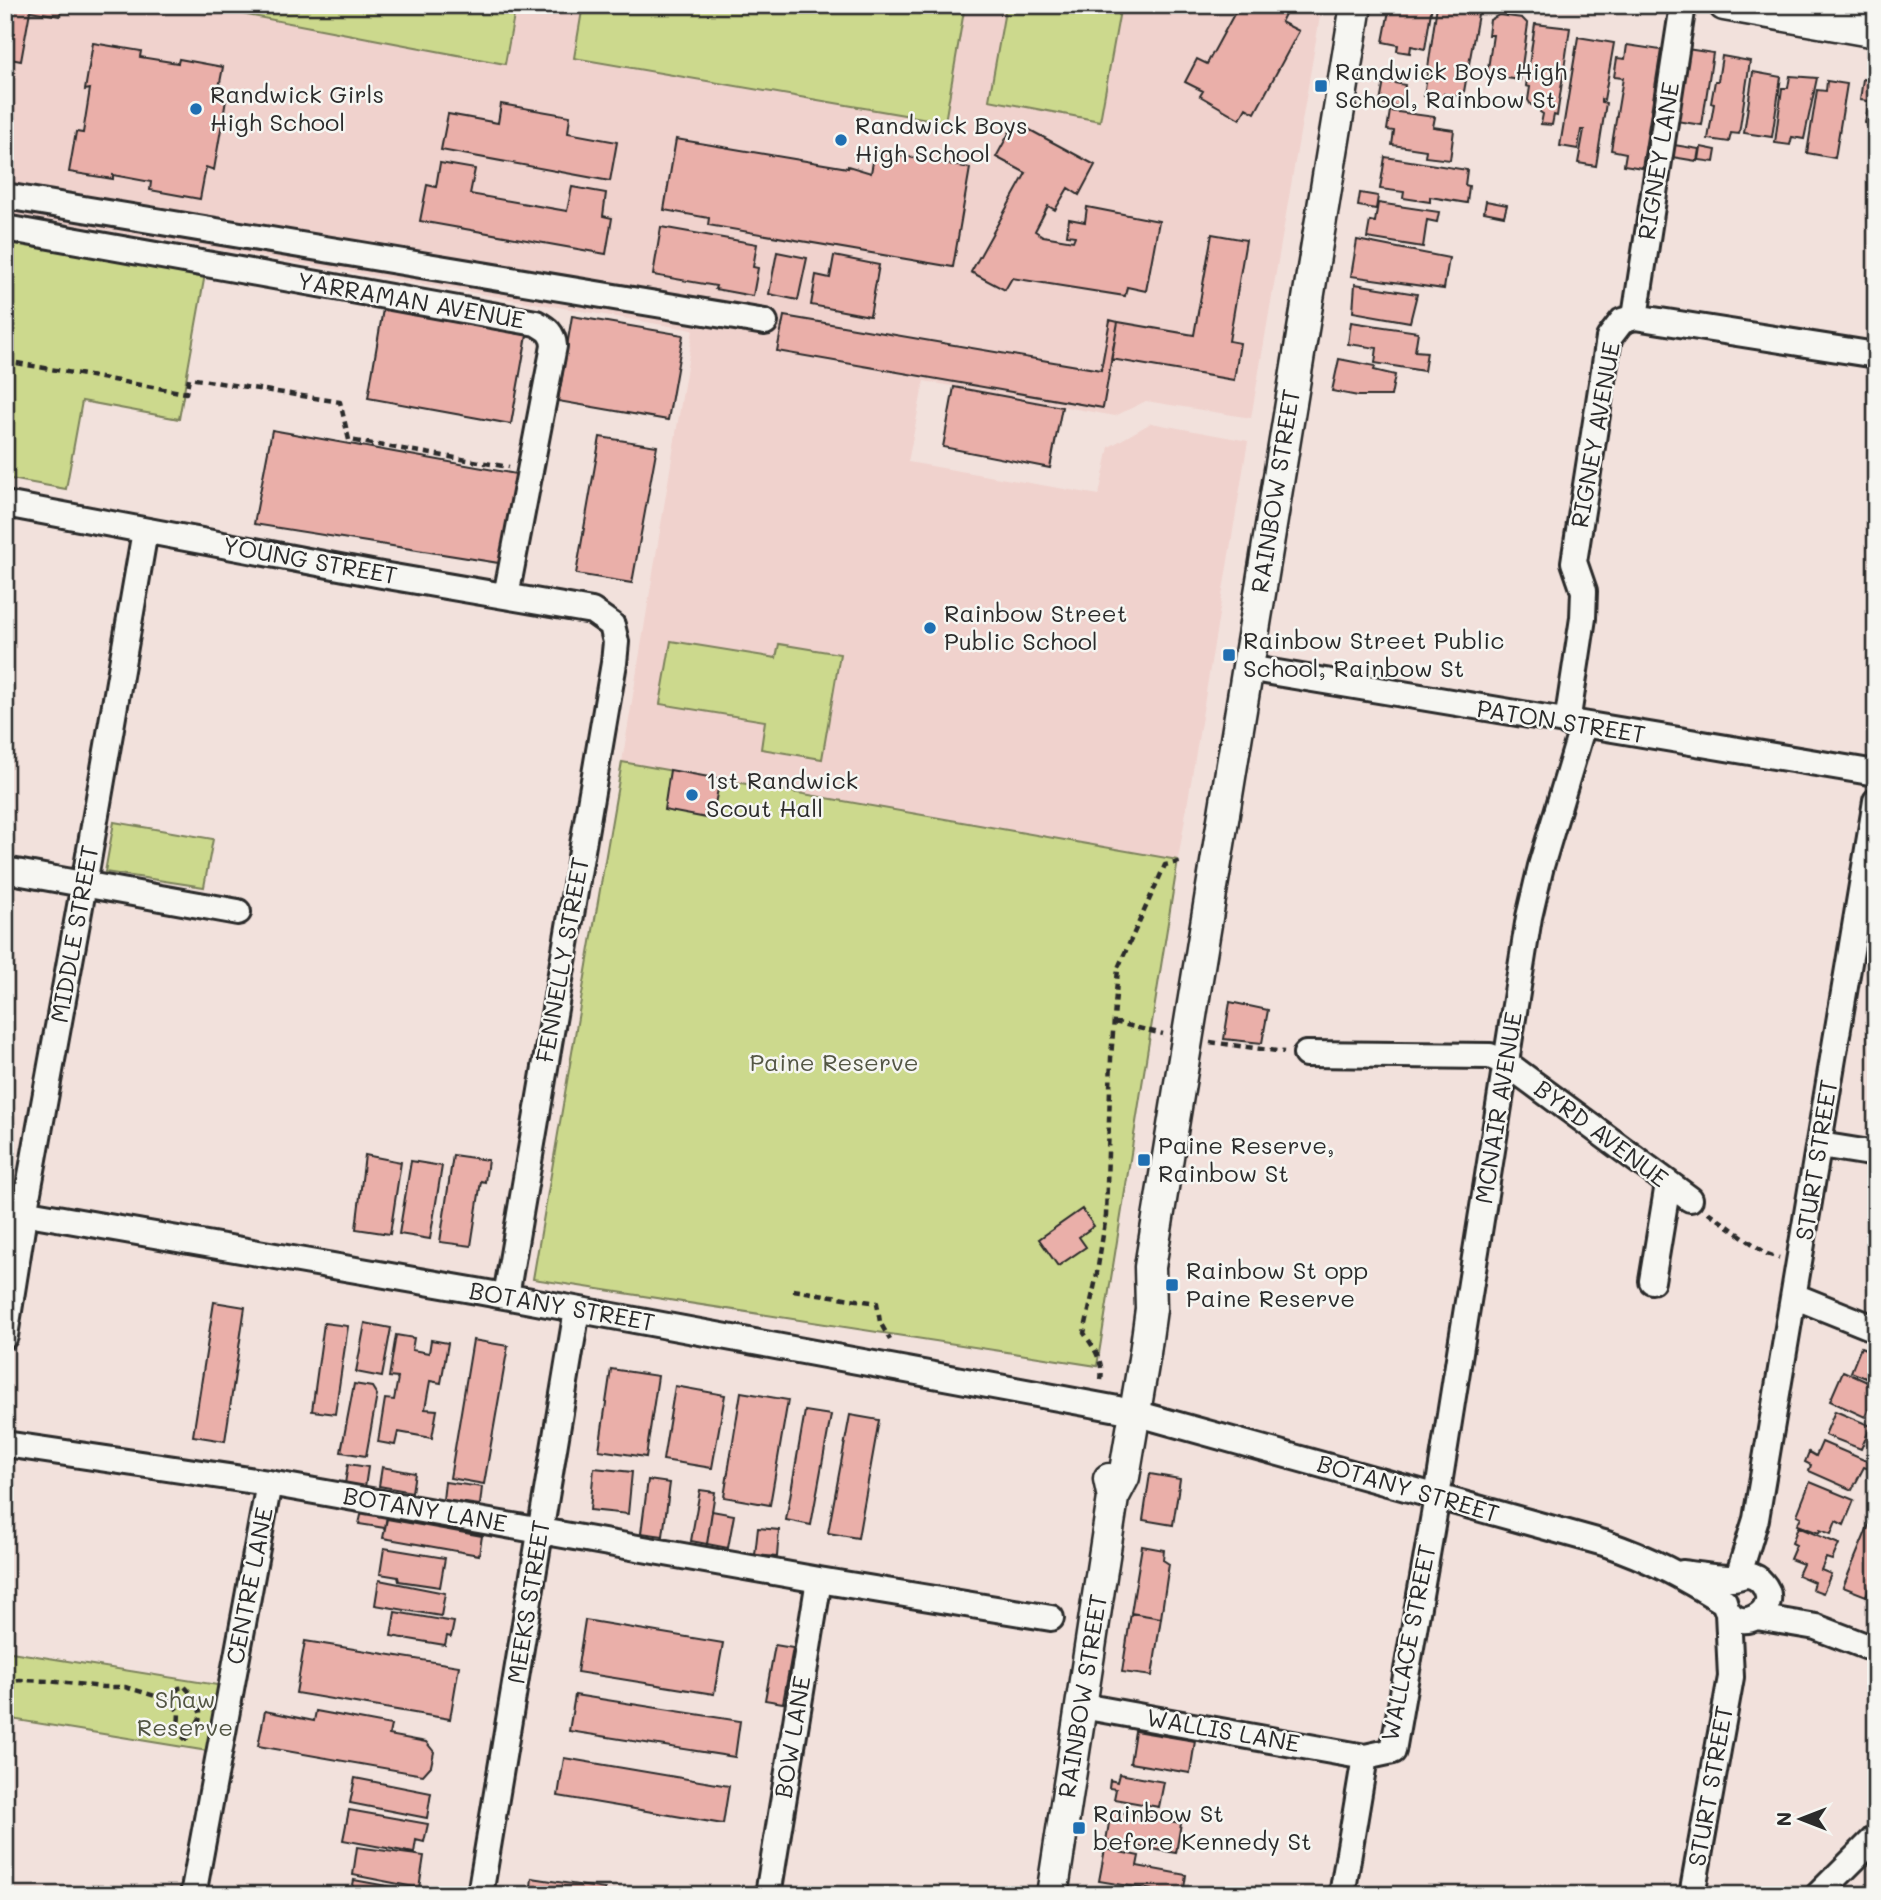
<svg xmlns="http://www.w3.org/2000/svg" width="1881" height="1900" font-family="Mali,sans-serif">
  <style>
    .built { fill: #f0d2cd }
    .green { fill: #ccd98d; stroke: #7c825c; stroke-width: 2 }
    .building { fill: #eaafa9; stroke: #2b2b2b; stroke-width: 2 }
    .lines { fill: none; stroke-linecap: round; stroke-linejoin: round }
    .minor-casing { stroke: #2b2b2b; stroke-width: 30 }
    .major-casing { stroke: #2b2b2b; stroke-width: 35 }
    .path { stroke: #2b2b2b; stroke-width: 4.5; stroke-dasharray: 7 5; stroke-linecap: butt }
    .minor { stroke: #f6f6f2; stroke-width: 24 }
    .major { stroke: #f6f6f2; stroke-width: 30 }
    .poi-dot { fill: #1f6fb2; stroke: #f6f6f2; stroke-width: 2.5 }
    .labels { text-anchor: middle; stroke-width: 5; stroke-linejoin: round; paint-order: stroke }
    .poi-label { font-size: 24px; fill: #2b2b2b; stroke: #f6f6f2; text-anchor: start }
    .street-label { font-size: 24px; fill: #2b2b2b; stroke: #f6f6f2 }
    .park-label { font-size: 24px; fill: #535644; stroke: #f6f6f2 }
  </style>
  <rect width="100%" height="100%" fill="#f2e1dc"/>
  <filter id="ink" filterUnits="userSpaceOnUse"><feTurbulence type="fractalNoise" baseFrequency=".0143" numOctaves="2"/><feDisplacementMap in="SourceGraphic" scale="14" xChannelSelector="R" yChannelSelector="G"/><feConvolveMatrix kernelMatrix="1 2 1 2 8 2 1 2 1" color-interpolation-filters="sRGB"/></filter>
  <g filter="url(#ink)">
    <path class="built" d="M5 5H1322L1251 418 1146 401 1115 416 924 381 908 462 1099 495 1109 447 1151 423 1248 441 1178 860 622 762 693 330 5 213Z"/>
    <path class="green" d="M195 5H516L505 64Z
      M583 5H965L945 122 574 58Z
      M1006 5H1121L1100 121 989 100Z
      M5 239 205 274 179 419 82 401 66 489 5 478Z
      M671 641 776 658 779 644 840 654 822 759 761 749 765 721 660 704Z
      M622 762 1178 860 1097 1366 533 1279Z
      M114 822 213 839 204 887 105 872Z
      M5 1651 224 1686 214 1752 5 1718Z"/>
    <path class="building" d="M5 5H62L60 16 30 11 21 61 5 58Z
      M1239 5H1251L1261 11 1264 5H1273L1286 12 1281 22 1299 31 1255 113 1246 108 1240 119 1200 96 1203 91 1185 82 1197 59 1207 64Z
      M1390 5H1432L1425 49 1411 46 1410 53 1397 51 1398 45 1383 42Z
      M1437 5 1479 9 1463 97 1444 94 1443 99 1424 96Z
      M1499 15 1522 18 1528 24 1520 80 1487 75 1493 35H1488L1490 20Z
      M1535 24 1570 28 1557 116 1554 115 1552 125 1541 124 1543 114 1540 112V106L1531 105 1528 100 1530 87 1526 86Z
      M1578 37 1614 43 1604 100 1601 99V102L1606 103 1596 166 1578 163 1584 130H1581L1578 149 1560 146Z
      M93 43 141 51 140 57 178 63 179 59 223 67 217 98 226 100 214 170 206 167 200 199 150 190 151 182 113 175V179L69 172 76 132 83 133 90 89 85 90Z
      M1627 45 1661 50 1642 168 1624 165 1626 153 1611 150 1623 78 1614 77 1617 58 1625 59Z
      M1687 49 1713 53 1702 125 1676 121Z
      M1722 56 1750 61 1739 134 1731 133 1729 142 1708 139 1714 104 1711 103 1715 81H1718Z
      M1753 72 1781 77 1772 137 1744 133Z
      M1790 76 1817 78 1804 139 1792 137 1790 145 1775 143 1782 88H1788Z
      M1874 77H1876V125L1865 123 1869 101 1860 100 1863 79 1873 81Z
      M1384 81 1405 85 1401 107 1380 103Z
      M1827 81 1847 84 1835 158 1807 153 1817 90 1826 91Z
      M501 104 570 116 568 133 617 142 610 181 441 150 448 114 498 123Z
      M1390 111 1435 117 1433 127 1454 130 1450 160 1425 157 1426 150 1392 145 1394 131 1387 130Z
      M1015 122 1095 165 1079 195 1068 188 1055 210 1048 206 1035 231 1043 236 1073 241 1075 236 1067 235 1069 219 1085 222 1087 207 1159 221 1146 291 1127 287 1125 296 1012 278 1005 290 971 272 1026 173 996 157Z
      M676 139 848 168V166L871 173 875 151 970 168 953 267 708 225 709 218 664 210Z
      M1668 144 1699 149 1697 161 1666 156Z
      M1701 147 1716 150 1714 162 1699 160Z
      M1385 157 1467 170 1465 185 1469 186 1467 203 1430 197V202L1403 198 1404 192 1380 189Z
      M440 163 475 169 470 194 567 211 572 187 606 193 603 216 612 218 606 254 420 221 427 185 436 187Z
      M1360 193 1378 196 1376 209 1358 206Z
      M1486 201 1507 205 1504 216 1484 212Z
      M1378 203 1439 212 1437 222 1427 220 1423 247 1367 238 1370 221 1375 222Z
      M661 227 757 244 753 267 758 268 753 296 715 289 716 286 653 275Z
      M1212 234 1246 240 1229 341 1240 343 1234 380 1111 359 1118 322 1194 335Z
      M1357 240 1449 258 1444 289 1351 276Z
      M777 252 807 258 798 300 769 294Z
      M834 256 879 265 870 316 811 305 816 275 830 278Z
      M1355 284 1417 294 1410 322 1353 312Z
      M383 309 527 335 511 424 368 398Z
      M572 316 683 335 668 420 558 401Z
      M784 316 1101 370 1110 320 1118 322 1103 408 777 351Z
      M1351 322 1418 332 1415 351 1427 352 1424 371 1375 363 1377 348 1348 344Z
      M1339 359 1375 366 1374 370 1395 375 1391 396H1358L1332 391Z
      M954 387 1062 407 1050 468 943 447Z
      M272 430 516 474 499 563 254 524Z
      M600 437 657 446 632 583 576 574Z
      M670 770 720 779 712 819 664 810Z
      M1230 1002 1268 1010 1262 1043 1224 1039Z
      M365 1155 401 1162 390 1234 356 1229Z
      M453 1155 488 1160 485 1182 481 1181 471 1246 440 1242Z
      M411 1161 442 1166 430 1239 399 1234Z
      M1082 1209 1094 1226 1079 1237 1086 1247 1058 1266 1039 1239Z
      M214 1302 245 1307 225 1441 193 1436Z
      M324 1323 348 1326 335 1414 312 1411Z
      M365 1323 391 1328 382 1377 356 1372Z
      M396 1335 414 1338 412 1350 429 1353 431 1340 448 1343 441 1383 430 1381 425 1409 437 1410 432 1438 398 1432 395 1445 378 1442 385 1399 394 1400 398 1378 389 1377Z
      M473 1340 508 1346 484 1484 450 1478Z
      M1861 1347 1876 1354V1382L1851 1372Z
      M611 1369 658 1376 646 1457 599 1450Z
      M1843 1371 1876 1386V1394L1865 1417 1830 1401Z
      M354 1384 372 1387 377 1395 366 1456 341 1452Z
      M675 1386 725 1395 712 1468 663 1460Z
      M741 1392 788 1400 770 1505 724 1497Z
      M805 1411 831 1415 811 1525 786 1520Z
      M1835 1411 1871 1426 1861 1449 1825 1435Z
      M850 1415 879 1420 858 1538 828 1533Z
      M1822 1442 1876 1465 1874 1471 1864 1467 1852 1490 1809 1471 1811 1465 1805 1462 1809 1452 1816 1456Z
      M348 1464 368 1467 365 1487 345 1484Z
      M382 1467 415 1473 412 1492 379 1486Z
      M594 1468 632 1472 628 1514 590 1510Z
      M1150 1474 1180 1479 1173 1525 1143 1520Z
      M648 1480 670 1483 663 1536 641 1533Z
      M445 1482 482 1487 480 1505 443 1500Z
      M1810 1482 1854 1500 1844 1525 1836 1521 1831 1534 1820 1530 1819 1533 1797 1525 1801 1517 1797 1515Z
      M700 1490 715 1492 707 1544 691 1541Z
      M362 1511 387 1515 385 1528 359 1524Z
      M712 1511 734 1515 728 1548 707 1544Z
      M1872 1517 1876 1518V1573L1866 1596 1843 1587Z
      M387 1519 482 1536 479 1555 383 1538Z
      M1798 1527 1839 1544 1832 1560 1826 1558 1821 1570 1831 1574 1823 1593 1812 1589 1814 1582 1798 1575 1803 1564 1790 1559 1796 1545 1792 1543Z
      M758 1528 779 1530 777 1557 755 1555Z
      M1142 1546 1164 1550 1163 1560 1169 1564 1161 1618 1131 1613Z
      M384 1548 445 1558 440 1587 399 1581 398 1577 380 1574Z
      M379 1580 445 1593 441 1616 375 1605Z
      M395 1612 454 1622 451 1637 447 1636 445 1645 391 1636Z
      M1131 1613 1161 1618 1152 1676 1122 1672Z
      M585 1620 723 1643 714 1694 577 1672Z
      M305 1641 459 1666 450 1719 296 1693Z
      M775 1645 793 1648 783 1703 765 1700Z
      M575 1695 740 1721 735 1757 569 1731Z
      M265 1711 314 1721 316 1711 391 1725 389 1735 426 1742 434 1752 431 1766 423 1775 258 1746Z
      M1135 1731 1195 1741 1190 1773 1130 1763Z
      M564 1758 729 1786 723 1824 558 1796Z
      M1119 1774 1164 1782 1159 1807 1114 1799 1116 1789 1109 1788 1110 1780 1117 1782Z
      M355 1778 431 1793 427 1818 350 1803Z
      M349 1810 428 1824 424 1842 416 1840 414 1853 343 1840Z
      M1111 1811 1181 1823 1176 1853 1106 1841Z
      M357 1847 424 1856 419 1888 353 1875Z
      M1105 1849 1139 1856 1137 1866 1186 1875 1183 1895 1099 1881Z
      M532 1878 605 1889V1895H530Z
      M354 1880 419 1892 418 1895H351Z"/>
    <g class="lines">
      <defs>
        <path id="minor" d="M1854 28 1858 5
          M5 196 765 322
          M5 228 536 323C547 329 553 333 554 346L506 596
          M1635 317 1683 5
          M5 504 382 575 592 611 612 625 616 642 614 663 506 1296
          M1247 668 1876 773
          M1567 723 1583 618 1584 591 1574 562 1609 338 1622 321 1635 317 1876 355
          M5 870 238 912
          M1306 1054 1490 1056 1506 1063 1690 1199
          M1820 1145 1876 1154
          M5 1209 477 1291 1118 1409
          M1652 1281 1668 1184
          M1794 1296 1876 1329
          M5 1336 26 1203 84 884 145 531
          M1135 1413 1604 1543C1651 1559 1682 1576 1724 1602
          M5 1444 269 1483 819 1580 1051 1618
          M1682 1573C1698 1575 1716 1578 1732 1578 1737 1578 1742 1575 1748 1575 1754 1576 1759 1579 1762 1583 1786 1610 1733 1641 1724 1601
          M1738 1577 1756 1519 1876 801
          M1757 1617 1816 1627 1876 1650
          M1082 1706 1365 1757
          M193 1895 269 1483
          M480 1895 577 1310
          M768 1895 819 1580
          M1342 1895 1365 1757 1393 1751 1437 1497 1529 917 1541 866 1583 725
          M1692 1895 1731 1677 1728 1612
          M1818 1895 1876 1837"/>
        <path id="major" d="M1724 5 1876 32
          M1113 1498 1124 1477 1145 1353 1151 1309 1150 1267 1356 5
          M1052 1895 1113 1498 1109 1479"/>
      </defs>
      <use href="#minor" class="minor-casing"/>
      <use href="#major" class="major-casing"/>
      <path class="path" d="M5 361 186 393 189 378 340 402 349 440 509 467
        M1114 1022 1163 1034
        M1210 1042 1284 1052
        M1708 1212 1767 1254 1779 1258
        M793 1290 877 1303 880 1322 890 1340
        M1101 1380C1104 1362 1094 1348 1084 1333L1096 1279 1106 1216 1111 1058 1118 968 1165 865 1184 861
        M5 1683 20 1680 49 1681 103 1687H125L169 1700
        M185 1687 197 1700 201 1716 189 1738 185 1739 178 1732 179 1712 169 1700 179 1688Z"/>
      <use href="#minor" class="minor"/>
      <use href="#major" class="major"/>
    </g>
  </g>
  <g class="poi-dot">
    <rect x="1314" y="79" width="14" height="14" rx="3.5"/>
    <circle cx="196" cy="109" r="7"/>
    <circle cx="841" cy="140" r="7"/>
    <circle cx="930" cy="628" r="7"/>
    <rect x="1222" y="648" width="14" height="14" rx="3.5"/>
    <circle cx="692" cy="795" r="7"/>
    <rect x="1137" y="1153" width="14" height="14" rx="3.5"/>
    <rect x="1165" y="1278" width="14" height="14" rx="3.5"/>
    <rect x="1072" y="1821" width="14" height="14" rx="3.5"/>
  </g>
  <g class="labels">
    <g class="poi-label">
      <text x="1335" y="80">Randwick Boys High<tspan x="1335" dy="28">School, Rainbow St</tspan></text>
      <text x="210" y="103">Randwick Girls<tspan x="210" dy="28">High School</tspan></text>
      <text x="855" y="134">Randwick Boys<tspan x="855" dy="28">High School</tspan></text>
      <text x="944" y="622">Rainbow Street<tspan x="944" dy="28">Public School</tspan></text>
      <text x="1243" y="649">Rainbow Street Public<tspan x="1243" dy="28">School, Rainbow St</tspan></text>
      <text x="706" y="789">1st Randwick<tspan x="706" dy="28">Scout Hall</tspan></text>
      <text x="1158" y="1154">Paine Reserve,<tspan x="1158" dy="28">Rainbow St</tspan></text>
      <text x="1186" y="1279">Rainbow St opp<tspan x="1186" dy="28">Paine Reserve</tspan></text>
      <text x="1093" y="1822">Rainbow St<tspan x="1093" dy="28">before Kennedy St</tspan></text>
    </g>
    <g class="street-label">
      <text transform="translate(1659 161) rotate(-81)" y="8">RIGNEY LANE</text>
      <text transform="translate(411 301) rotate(10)" y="8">YARRAMAN AVENUE</text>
      <text transform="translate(1596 435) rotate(-80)" y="8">RIGNEY AVENUE</text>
      <text transform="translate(1276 491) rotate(-81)" y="8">RAINBOW STREET</text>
      <text transform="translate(310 561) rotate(10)" y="8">YOUNG STREET</text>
      <text transform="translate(1561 722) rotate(9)" y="8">PATON STREET</text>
      <text transform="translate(75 934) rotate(-80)" y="8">MIDDLE STREET</text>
      <text transform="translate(563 960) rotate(-80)" y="8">FENNELLY STREET</text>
      <text transform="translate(1499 1108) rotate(-81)" y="8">MCNAIR AVENUE</text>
      <text transform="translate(1601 1134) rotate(37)" y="8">BYRD AVENUE</text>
      <text transform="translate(1817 1160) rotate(-81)" y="8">STURT STREET</text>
      <text transform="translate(562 1307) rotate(10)" y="8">BOTANY STREET</text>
      <text transform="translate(1408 1489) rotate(16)" y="8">BOTANY STREET</text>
      <text transform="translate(425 1510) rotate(10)" y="8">BOTANY LANE</text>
      <text transform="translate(250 1586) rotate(-79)" y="8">CENTRE LANE</text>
      <text transform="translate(529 1602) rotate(-81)" y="8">MEEKS STREET</text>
      <text transform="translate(1409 1643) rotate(-79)" y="8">WALLACE STREET</text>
      <text transform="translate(1083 1696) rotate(-81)" y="8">RAINBOW STREET</text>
      <text transform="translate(1223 1731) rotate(10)" y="8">WALLIS LANE</text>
      <text transform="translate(793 1737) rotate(-81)" y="8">BOW LANE</text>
      <text transform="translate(1711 1786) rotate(-80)" y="8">STURT STREET</text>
    </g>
    <g class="park-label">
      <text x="834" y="1071">Paine Reserve</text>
      <text x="185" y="1708">Shaw<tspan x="185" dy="28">Reserve</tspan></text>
    </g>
  </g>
  <rect width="1881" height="1900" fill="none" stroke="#f6f6f2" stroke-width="28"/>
  <rect x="14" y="14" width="1853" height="1872" fill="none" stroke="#2b2b2b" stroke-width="2.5" filter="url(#ink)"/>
  <g transform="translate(1801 1819) rotate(270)" stroke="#f6f6f2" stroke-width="5" paint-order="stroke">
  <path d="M0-5L12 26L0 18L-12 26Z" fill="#2b2b2b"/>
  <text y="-10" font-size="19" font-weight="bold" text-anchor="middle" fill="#2b2b2b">N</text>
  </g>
</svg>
